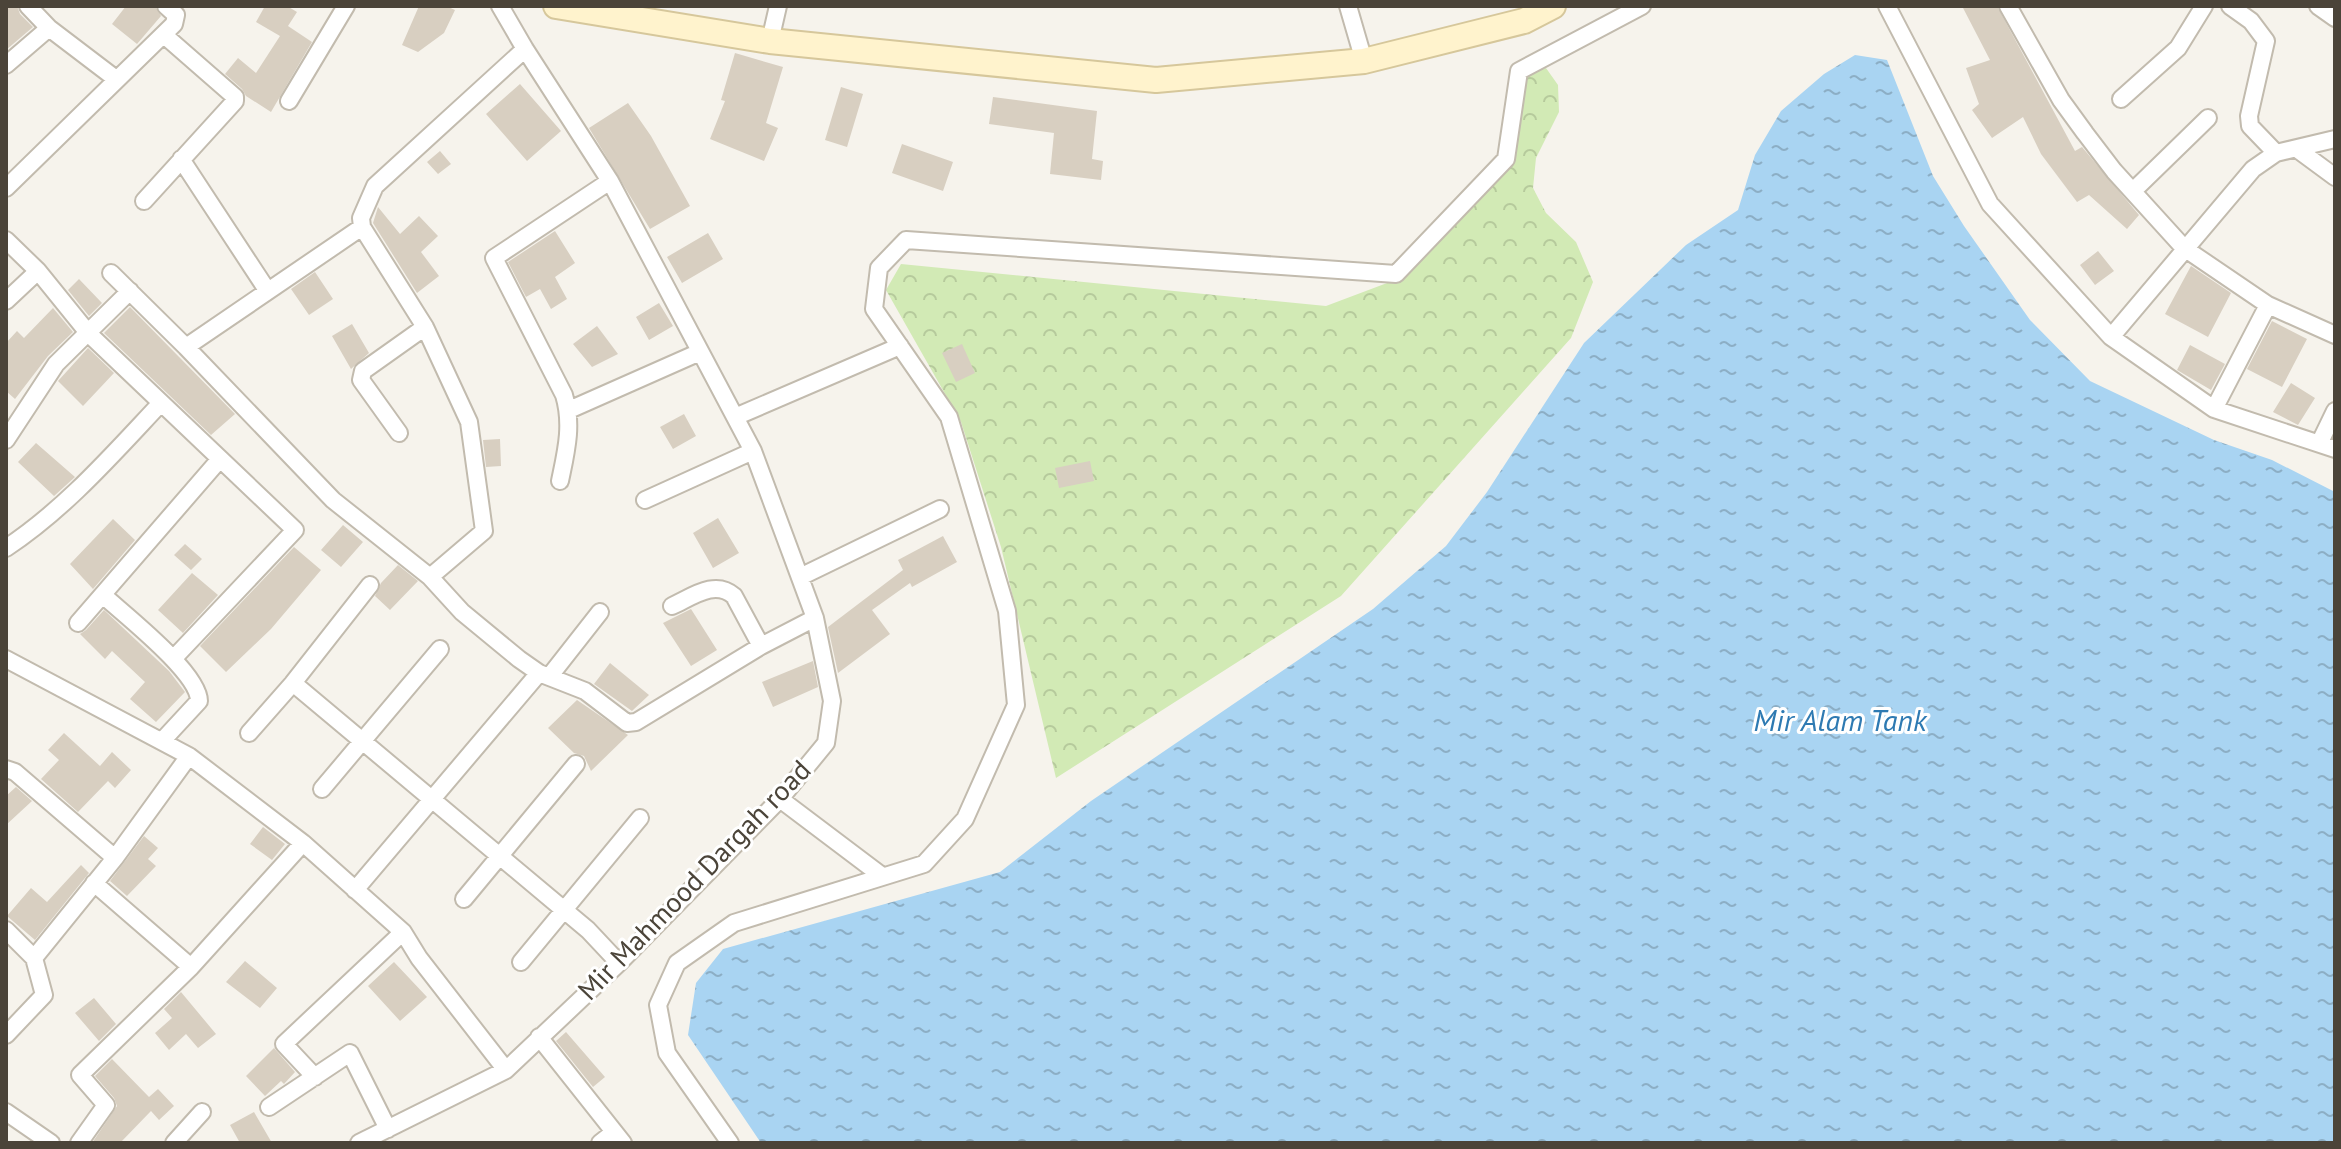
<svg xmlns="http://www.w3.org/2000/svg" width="2341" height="1149" font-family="'PT Sans',sans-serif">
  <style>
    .park { fill: url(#park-crowns) }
    .water { fill: url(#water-ripples) }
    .building { fill: #d8cfc1 }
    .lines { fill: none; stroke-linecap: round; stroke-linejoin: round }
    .minor-casing { stroke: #c2bbae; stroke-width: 20 }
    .secondary-casing { stroke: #d6c79b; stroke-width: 28 }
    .minor { stroke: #fff; stroke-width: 16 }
    .secondary { stroke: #fff3cd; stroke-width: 24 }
    .labels { text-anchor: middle; stroke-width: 6; stroke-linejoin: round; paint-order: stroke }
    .street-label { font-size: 28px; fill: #4b4439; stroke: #fff }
    .water-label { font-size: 30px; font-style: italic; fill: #2e7ab2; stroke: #fff }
  </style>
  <defs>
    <pattern id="park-crowns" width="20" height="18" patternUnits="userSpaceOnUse" patternTransform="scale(2)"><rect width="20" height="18" fill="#d2eab5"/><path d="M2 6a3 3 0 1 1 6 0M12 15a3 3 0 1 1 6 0" fill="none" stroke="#b6ca9c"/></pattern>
    <pattern id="water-ripples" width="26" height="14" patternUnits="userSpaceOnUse" patternTransform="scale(2)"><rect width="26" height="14" fill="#a9d4f2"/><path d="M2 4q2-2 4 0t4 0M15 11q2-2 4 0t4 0" fill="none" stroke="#8caec5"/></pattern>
  </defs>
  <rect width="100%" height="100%" fill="#f6f3ec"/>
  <path class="park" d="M1546 68 1558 85 1559 112 1536 158 1533 188 1546 213 1576 242 1593 282 1571 338 1341 596 1056 778 1001 547 961 422 886 290 901 264 1326 306 1403 277 1510 163 1522 74Z"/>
  <path class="water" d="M1855 55 1887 60 1933 176 1964 226 2030 320 2090 381 2214 440 2272 460 2335 492V1143H761L688 1035 696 983 723 949 1000 872 1091 801 1373 609 1446 546 1487 492 1584 343 1686 245 1738 210 1755 155 1781 111 1824 74Z"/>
  <path class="building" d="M6 6H17L20 14 33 27 6 50Z
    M126 6H155L161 16 137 44 112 24Z
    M265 6H287L297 12 288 26 312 42 271 112 246 96 242 89 225 74 238 58 256 73 280 36 256 22Z
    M419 6H446L455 10 444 33 418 52 402 45Z
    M1962 6H1997L2075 151 2082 147 2139 215 2127 229 2089 195 2077 202 2041 154 2023 117 1992 138 1972 110 1979 104 1966 68 1990 60Z
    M735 53 783 67 766 123 778 128 764 161 710 139 725 101 721 100Z
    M520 84 561 131 527 161 486 114Z
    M841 87 863 94 847 147 825 140Z
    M993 97 1097 111 1092 159 1103 161 1101 180 1050 174 1054 133 989 124Z
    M628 103 651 136 690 206 650 229 589 128Z
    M902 144 953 162 943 191 892 173Z
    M440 151 451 164 438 174 427 162Z
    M378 207 400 234 419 216 438 236 421 252 439 276 417 293 373 223Z
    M555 231 575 263 555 277 567 299 551 309 540 289 526 297 508 262Z
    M708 233 723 259 682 283 667 257Z
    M2098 251 2114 271 2095 285 2080 265Z
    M2191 266 2231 293 2208 337 2165 314Z
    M315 272 333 299 309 315 291 289Z
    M79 279 102 303 89 316 68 290Z
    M659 303 673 326 649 340 636 317Z
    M130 307 235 414 211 435 104 333Z
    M53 308 73 332 48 356 15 399 6 391V343L17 331 24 338Z
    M2272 321 2307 339 2282 387 2247 369Z
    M352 324 369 353 351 369 332 336Z
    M597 326 618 354 592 367 573 344Z
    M962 344 975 373 956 382 942 353Z
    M2190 345 2225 364 2211 390 2177 370Z
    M88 348 114 373 83 406 58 381Z
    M2291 383 2315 398 2298 425 2273 412Z
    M684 414 696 436 673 449 660 427Z
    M500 439 501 466 486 467 483 440Z
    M36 443 75 477 54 496 18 462Z
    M1090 461 1094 481 1059 488 1055 468Z
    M718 518 739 553 713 568 693 533Z
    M113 519 135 540 93 589 70 564Z
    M343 525 363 542 341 567 321 550Z
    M943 536 957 562 912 587 910 583 872 610 890 634 838 673 828 627 903 570 898 560Z
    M185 544 202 559 191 570 174 555Z
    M294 547 321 570 271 629 226 672 200 646Z
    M398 565 418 581 390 610 375 596 381 583Z
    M192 573 218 595 183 633 158 610Z
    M691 609 717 650 691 666 663 623Z
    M104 610 169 671 185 692 156 722 130 699 145 682 112 651 105 659 80 634 86 630Z
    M813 661 818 687 773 707 762 682Z
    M610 663 649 695 632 711 594 684Z
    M577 700 628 735 591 771 584 756 574 753 548 728Z
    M64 733 100 766 112 752 131 770 115 788 108 781 78 812 41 779 59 760 48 750Z
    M16 787 32 801 6 825V796Z
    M263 827 285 844 272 860 250 844Z
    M144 836 158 848 148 859 156 866 127 896 110 881Z
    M81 865 89 873 35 940 7 916 31 888 47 902Z
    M245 961 277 988 260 1008 226 982Z
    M394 962 427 997 400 1021 368 986Z
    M181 992 216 1034 198 1048 186 1034 169 1050 155 1033 172 1018 164 1009Z
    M94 998 116 1024 99 1041 75 1013Z
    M566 1032 605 1077 593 1087 556 1041Z
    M274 1048 295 1072 284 1084 281 1081 265 1096 246 1076Z
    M112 1059 149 1097 158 1089 174 1106 159 1120 151 1111 120 1143H92L117 1106 114 1098 95 1076Z
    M254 1112 272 1143H240L230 1125Z"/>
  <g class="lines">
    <defs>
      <path id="minor" d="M28 6 49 28 116 79
        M1348 6 1364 61
        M1887 6 1990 204 2111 337 2214 409 2335 449
        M2008 6 2061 100 2085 133 2114 171 2184 248 2268 305 2335 335
        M2230 6 2251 21 2266 41 2249 116 2250 126 2276 153
        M2318 6 2335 18
        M770 41 778 6
        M6 65 49 28
        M2121 99 2178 48 2204 6
        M289 101 346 6
        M2297 149 2335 177
        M181 159 267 290
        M6 188 174 24 176 15 166 6
        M2134 190 2208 118
        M144 201 235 101V97L164 35
        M362 227 425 327 469 422 484 531 430 577
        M6 240 38 271 89 334 295 530 173 659
        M111 273 186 347 333 500 430 577 462 612 519 659 539 673 585 691 627 723 636 722 761 646 815 618
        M6 301 38 271
        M2111 337 2253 169 2276 153 2335 139
        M186 347 362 227 361 218 375 186 525 49
        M2214 409 2268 305
        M569 410 700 352
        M735 417 900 346
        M399 433 361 380 363 371 425 327
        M6 440 56 364 130 291
        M2320 442 2335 411
        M560 481C566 452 573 425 564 395L494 258 610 181
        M645 500 753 451
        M6 548C65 509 112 455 160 404
        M800 577 940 509
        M370 585 293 683 588 930 619 963
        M104 596C126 616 199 673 199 701L162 741
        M672 606C692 597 715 579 734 596L761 646
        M78 623 220 459
        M6 659 189 756 303 843 403 932 419 958 506 1070
        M549 677 600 612
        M249 733 293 683
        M6 769 15 772 115 858
        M322 789 440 649
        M780 799 882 876
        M94 883 191 967
        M355 890 539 673
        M464 899 576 764
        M6 930 34 958 44 995 6 1035
        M34 958 115 858 189 756
        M521 962 640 818
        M539 1037 623 1143
        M315 1077 284 1044 403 932
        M269 1107 350 1053 388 1129
        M6 1112 51 1143
        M79 1143 106 1105 80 1075 191 967 303 843
        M174 1143 202 1112
        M359 1143 506 1070 619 963 780 799 826 743 832 701 815 618 753 451 610 181 525 49 500 6
        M600 1143 614 1132
        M730 1143 667 1053 658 1005 677 963 734 923 924 864 965 819 1016 705 1007 611 949 417 874 309 879 268 906 240 1396 274 1506 159 1519 71 1642 6"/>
      <path id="secondary" d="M556 6 770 41 1156 80 1364 61 1524 21 1553 6"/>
    </defs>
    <use href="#minor" class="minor-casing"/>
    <use href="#secondary" class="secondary-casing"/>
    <use href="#minor" class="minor"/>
    <use href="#secondary" class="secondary"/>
  </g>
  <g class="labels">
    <g class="street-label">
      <text transform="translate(694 880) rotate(-46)" y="10">Mir Mahmood Dargah road</text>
    </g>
    <g class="water-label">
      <text x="1840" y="731">Mir Alam Tank</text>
    </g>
  </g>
  <rect width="2341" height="1149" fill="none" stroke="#4b4439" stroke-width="16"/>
</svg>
